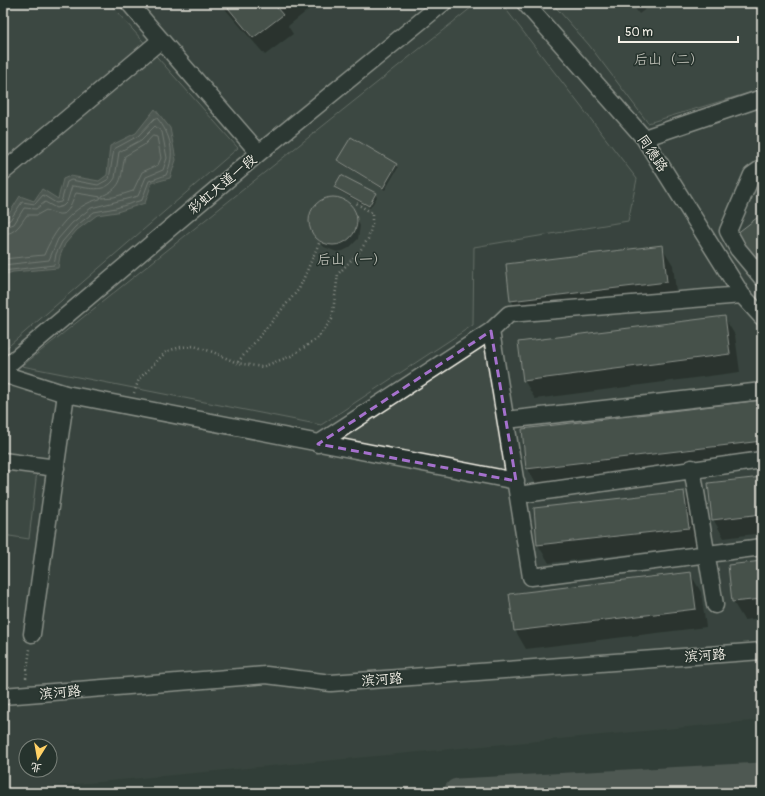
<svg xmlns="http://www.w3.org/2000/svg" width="765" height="796" font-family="Pangolin,'LXGW WenKai TC',sans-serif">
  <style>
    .built { fill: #404b44; fill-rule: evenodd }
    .green { fill: #4c564f; stroke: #a0a49c }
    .water { fill: #727972; stroke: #a6a9a1 }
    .shadow { fill: #0007 }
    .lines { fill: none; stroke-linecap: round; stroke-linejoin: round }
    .shore { stroke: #c0c1b9; stroke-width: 1 }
    .river { stroke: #727972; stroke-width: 29 }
    .building { fill: #5f6861; stroke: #f4f1e8 }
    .minor-casing { stroke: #f4f1e8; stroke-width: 19 }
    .path { stroke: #f4f1e8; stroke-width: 2.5; stroke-dasharray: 1 3; stroke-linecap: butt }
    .minor { stroke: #26332d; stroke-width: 16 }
    .marked { fill: none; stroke: #a571cd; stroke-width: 3; stroke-dasharray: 8 5; stroke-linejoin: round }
    .labels { text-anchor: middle; stroke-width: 3; stroke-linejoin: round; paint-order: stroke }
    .park-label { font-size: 14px; fill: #b9bbb2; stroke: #26332d }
    .street-label { font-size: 14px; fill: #f4f1e8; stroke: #26332d }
  </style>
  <rect width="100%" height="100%" fill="#323e38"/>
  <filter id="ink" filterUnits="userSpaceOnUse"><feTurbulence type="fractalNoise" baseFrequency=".025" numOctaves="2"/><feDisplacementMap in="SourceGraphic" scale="8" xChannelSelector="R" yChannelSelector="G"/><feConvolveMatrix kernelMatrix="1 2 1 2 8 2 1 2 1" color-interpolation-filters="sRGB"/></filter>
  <g filter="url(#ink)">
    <path class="built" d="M3 3H762V720L3 791ZM26 746H50V770H26Z"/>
    <path class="green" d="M3 3H109L238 148 3 351Z
      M477 3H501L637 179 628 221 474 247 473 325 321 425 22 366Z
      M552 3H762V89L648 123 589 45Z
      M3 467 37 471 29 539 3 535Z"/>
    <path class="water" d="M155 109 170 128 176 160 170 178 152 183 145 203 117 212 97 215 77 230 65 244 60 256 58 268 13 272 3 275V220L7 217 20 196 34 201 42 189 58 199 63 179 70 176 99 181 107 175 110 146 136 133Z"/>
    <path class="shadow" d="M220 3H317L288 26 293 34 265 55Z
      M631 3H654L639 14Z
      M338 160 396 165 398 168 385 190 340 163Z
      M335 187 375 194 377 197 370 208 337 190Z
      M333 198 346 202 351 206 360 226 358 239 349 248 343 251 337 252 324 247 316 237 310 224 312 211 321 202Z
      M662 247 673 265 677 300 522 319 511 300Z
      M724 317 735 335 740 372 535 399 524 380Z
      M762 401V460L538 487 527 468Z
      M762 478V533L724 538 713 519Z
      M684 493 695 511 699 546 549 563 538 545 535 509Z
      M762 562V618L744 620 733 602 729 566Z
      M690 573 701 592 706 627 526 649 515 630Z"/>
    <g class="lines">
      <path class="shore" d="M153 136 157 137 161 158 158 165 142 172 133 191 114 197 102 198V196C125 186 120 176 125 156L144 145Z
        M3 223 10 220 22 202 35 204 43 195 56 203 61 202 67 182 71 180 98 185 109 179 114 149 138 136 155 118H157C171 135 176 154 166 175L149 181 142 200 116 208 94 212 75 227 62 242 56 254 54 265 3 271
        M3 228 14 224 24 208 36 209 45 202 56 208 63 206 67 202 72 186C87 187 105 195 115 178L119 152 141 140 155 126 162 132 167 158 163 170 146 177 138 196 91 208 72 223 58 239 49 260 3 265
        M3 234C16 234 20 224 27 215H37L46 210C70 221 68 208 76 193L101 197 100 199C74 204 53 232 44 255L3 259"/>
      <path class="river" d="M458 793 762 777"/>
    </g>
    <path class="building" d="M224 3H284L277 8 283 15 253 38Z
      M351 137 397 164 383 188 337 160Z
      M341 175 376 193 369 206 334 187Z
      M309 221a24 24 0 1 1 48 0a24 24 0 1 1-48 0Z
      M762 214V267L736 234Z
      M663 245 667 282 510 301 506 264Z
      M725 316 730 354 523 381 518 342Z
      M762 400V441L526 469 522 429Z
      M762 477V514L712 520 708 483Z
      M684 491 689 528 537 545 534 508Z
      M762 561V599L732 602 728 565Z
      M691 572 696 609 514 631 509 594Z"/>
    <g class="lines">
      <defs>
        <path id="minor" d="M129 3 259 153
          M525 3 644 138 742 295 762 317
          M644 138 762 98
          M762 168 752 175 728 231 738 249 762 278
          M3 172 161 40
          M742 295 509 314 491 331 531 577 762 547
          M3 369 259 153 443 3
          M3 374 66 394 516 481
          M506 420 762 391
          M318 444 491 331
          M3 461 56 468
          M692 468 715 605
          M518 495 762 460
          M32 634 66 394
          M3 696 266 675 331 683 762 651"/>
      </defs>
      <use href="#minor" class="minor-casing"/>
      <path class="path" d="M238 362 299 289 320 241
        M134 393 139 379 167 351 181 347 194 346 213 352 237 363 262 367 291 356 317 339 332 319 338 274 359 252 368 239 372 224V213L356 203
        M26 678 30 649"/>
      <use href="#minor" class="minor"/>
    </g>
  </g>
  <path d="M0 0H765V796H0ZM491 331 516 481 318 444Z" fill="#323e38" fill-opacity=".55" fill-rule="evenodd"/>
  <path class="marked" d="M491 331 516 481 318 444Z"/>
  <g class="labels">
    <g class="park-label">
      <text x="669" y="64">后山（二）</text>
      <text x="352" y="264">后山（一）</text>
    </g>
    <g class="street-label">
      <text transform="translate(653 153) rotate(56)" y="5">同德路</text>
      <text transform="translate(222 184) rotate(-40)" y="5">彩虹大道一段</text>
      <text transform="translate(705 655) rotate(-4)" y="5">滨河路</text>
      <text transform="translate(382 679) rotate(-4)" y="5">滨河路</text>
      <text transform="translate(60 692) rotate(-5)" y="5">滨河路</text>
    </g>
  </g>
  <rect width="765" height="796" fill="none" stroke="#26332d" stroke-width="16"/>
  <rect x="8" y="8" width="749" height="780" fill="none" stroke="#f4f1e8" stroke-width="1.5" filter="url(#ink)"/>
  <g transform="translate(38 758) rotate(191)"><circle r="19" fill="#26332d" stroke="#787f78"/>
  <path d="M0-3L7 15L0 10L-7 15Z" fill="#ffd166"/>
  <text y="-6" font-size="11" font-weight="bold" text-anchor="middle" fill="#f4f1e8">北</text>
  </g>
  <path d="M619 36v6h119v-6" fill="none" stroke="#f4f1e8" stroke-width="2"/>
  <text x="625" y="36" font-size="12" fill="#f4f1e8" stroke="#26332d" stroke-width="3" paint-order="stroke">50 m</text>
</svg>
